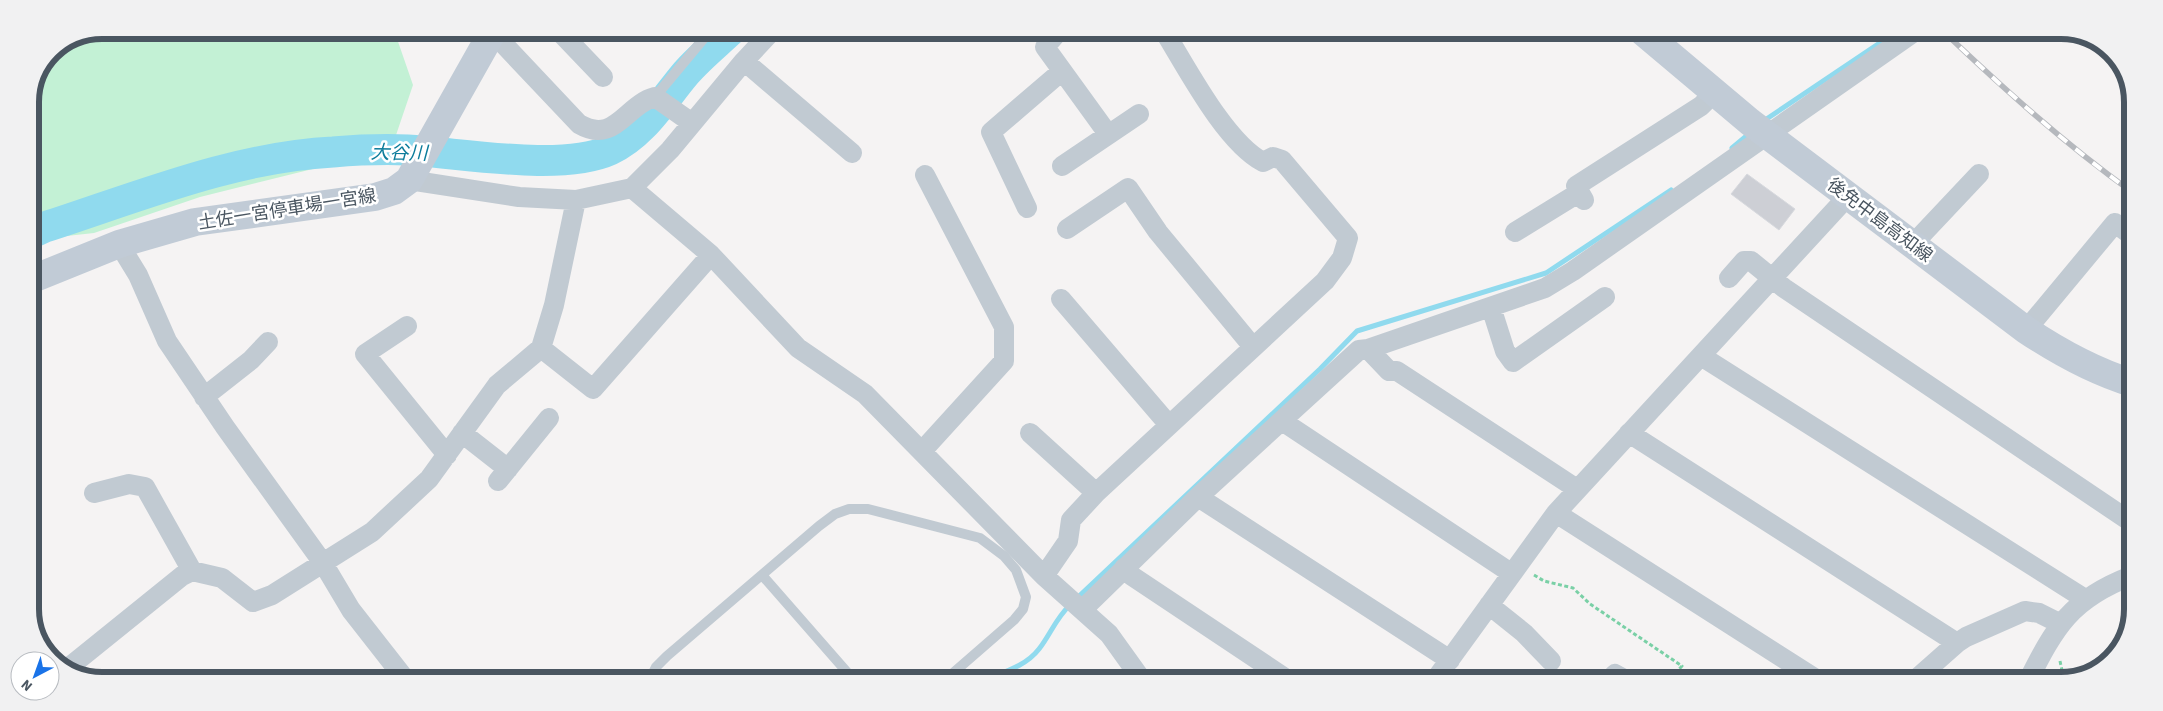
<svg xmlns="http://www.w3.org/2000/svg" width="2163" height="711" font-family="'Source Sans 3','Noto Sans JP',sans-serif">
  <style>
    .green { fill: #c3f1d5 }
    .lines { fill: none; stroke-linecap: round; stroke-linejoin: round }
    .stream { stroke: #90daee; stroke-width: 5 }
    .river { stroke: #90daee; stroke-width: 31 }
    .building { fill: #cdcfd5; stroke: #d7d9de }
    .path { stroke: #7ad0a6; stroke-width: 3; stroke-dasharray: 4 2.5; stroke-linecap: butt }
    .service { stroke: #c1cad2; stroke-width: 10 }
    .minor { stroke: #c1cad2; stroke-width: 20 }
    .secondary { stroke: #c1cbd6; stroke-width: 28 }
    .rail-casing { stroke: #b5b8bd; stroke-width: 5.5 }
    .rail { stroke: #fff; stroke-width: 4; stroke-dasharray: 11; stroke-linecap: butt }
    .labels { text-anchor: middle; stroke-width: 5; stroke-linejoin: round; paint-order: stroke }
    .street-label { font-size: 18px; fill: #4a5661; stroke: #fff }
    .water-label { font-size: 19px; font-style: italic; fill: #0c7c9b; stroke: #fff }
    .rim { fill: none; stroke: #4a5661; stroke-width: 6 }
  </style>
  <rect width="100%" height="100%" fill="#f5f3f3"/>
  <path class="green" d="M102 30H394L413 85 395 138 345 161 200 197 94 233 30 240V102L51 51Z"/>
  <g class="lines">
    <path class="stream" d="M1762 122 1896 32
      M1732 148 1750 133
      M1076 599 1320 369 1357 331 1546 273 1671 190
      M985 680C1004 672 1026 666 1039 649 1050 635 1056 618 1070 605"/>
    <path class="river" d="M30 234 45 227C138 197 234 157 333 152 357 150 383 149 408 150 461 153 562 172 610 150 644 134 663 100 686 73 699 58 715 45 730 31"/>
  </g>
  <path class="building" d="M1747 174 1795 209 1779 230 1731 194Z"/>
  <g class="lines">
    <path class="path" d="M1534 575 1544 581 1573 588 1590 604 1682 666 1669 680
      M2060 661 2064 680"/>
    <path class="service" d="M655 97 710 31
      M762 575 853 679
      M650 679 656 667 667 656 819 526 835 514 849 509H868L980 538 1004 556 1016 570 1026 597 1023 609 1014 620 945 680"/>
    <path class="minor" d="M559 31 603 77
      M1059 31 1045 47 1108 134
      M492 32 579 124C615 145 625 105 655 97L692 123
      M744 61 852 153
      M1062 166 1139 114
      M409 180 519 197 576 200 632 188 670 150 744 61 772 31
      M632 188 711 255 798 348 865 394 1044 576
      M1584 200 1576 186 1701 106 1714 93
      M1027 208 991 132 1062 71
      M1067 229 1128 188 1158 232 1253 347
      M1515 232 1580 192
      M119 244 138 275 167 341 225 427 323 563 351 610 405 679
      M1913 244 1979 174
      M1729 278 1744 261H1751L1784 288 2131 522
      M1061 299 1169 425
      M1491 307 1505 351 1513 362 1605 297
      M407 326 365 354 447 455
      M2026 330 2115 223 2127 232
      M541 348 593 389 711 255
      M1368 349 1545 288 1573 271 1914 32
      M1701 356 2085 599
      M204 397 251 360 268 342
      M1282 421 1511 573
      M462 433 508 469
      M1030 433 1096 493
      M1629 433 1957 643 1966 637 2025 611 2039 613 2061 624
      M923 450 1004 361V327L925 175
      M498 481 549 418
      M94 493 129 484 145 487 192 571
      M1198 497 1450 660
      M1556 513 1819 681
      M1124 568 1132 576 1288 680
      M1489 605 1524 633 1551 661
      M1082 610 1198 497 1359 350 1368 349 1389 371H1397L1577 489
      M68 668 182 576 192 571 222 578 253 602 272 595 372 532 429 479 497 385 541 348 554 305 576 200
      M1142 680 1109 634 1044 576 1068 541 1071 520 1096 493 1325 281 1342 258 1348 238 1282 160 1273 157 1263 162C1225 142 1187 68 1164 31
      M1435 680 1556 513 1848 196
      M1609 680 1615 674 1626 680
      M1914 681 1957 643
      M2028 681C2055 627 2071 599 2131 576"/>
    <path class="secondary" d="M1643 32 1750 122 2026 330C2059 352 2093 371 2132 383
      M30 280 119 244 195 222 375 197 394 191 409 180 493 31"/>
    <defs>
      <path id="rail" d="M1944 32C2004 89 2065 144 2132 192"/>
    </defs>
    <use href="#rail" class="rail-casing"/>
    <use href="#rail" class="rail"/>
  </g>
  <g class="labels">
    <g class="street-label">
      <text transform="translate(287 209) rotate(-9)" y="6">土佐一宮停車場一宮線</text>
      <text transform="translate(1880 220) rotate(37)" y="6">後免中島高知線</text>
    </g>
    <g class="water-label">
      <text transform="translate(399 152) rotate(1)" y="7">大谷川</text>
    </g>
  </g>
  <path d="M0 0H2163V711H0ZM102 39H2061A63 63 0 0 1 2124 102V609A63 63 0 0 1 2061 672H102A63 63 0 0 1 39 609V102A63 63 0 0 1 102 39Z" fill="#f1f1f2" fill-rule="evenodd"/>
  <path class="rim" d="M102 39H2061A63 63 0 0 1 2124 102V609A63 63 0 0 1 2061 672H102A63 63 0 0 1 39 609V102A63 63 0 0 1 102 39Z"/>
  <g transform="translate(35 676) rotate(221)"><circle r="24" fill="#ffffff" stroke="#b7bbc0"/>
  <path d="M0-4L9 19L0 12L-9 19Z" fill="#1a73e8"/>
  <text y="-8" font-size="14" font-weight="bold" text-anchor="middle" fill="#4a5661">N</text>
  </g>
</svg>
